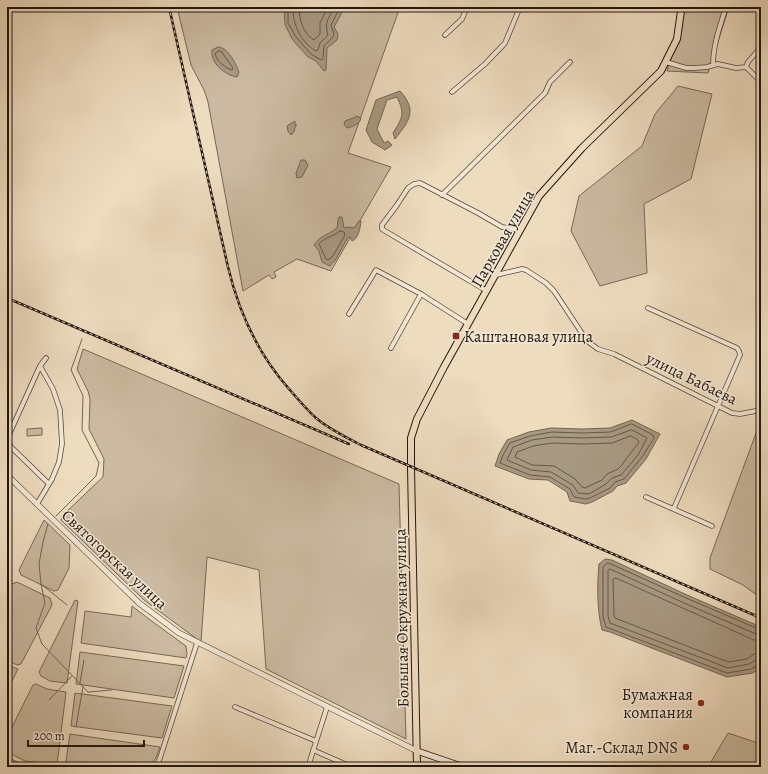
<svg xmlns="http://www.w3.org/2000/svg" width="768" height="774" font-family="Alegreya,serif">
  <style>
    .green { fill: #cbbaa1; stroke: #756856 }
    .water { fill: #a89982; stroke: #716553 }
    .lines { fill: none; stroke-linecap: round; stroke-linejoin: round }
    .shore { stroke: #645847; stroke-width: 1 }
    .stream { stroke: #716553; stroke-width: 1 }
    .minor-casing { stroke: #534839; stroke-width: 5.5 }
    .tertiary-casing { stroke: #534839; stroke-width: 6 }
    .secondary-casing { stroke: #1f160c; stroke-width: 7 }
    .primary-casing { stroke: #1f160c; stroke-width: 8 }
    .minor { stroke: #f4e8d5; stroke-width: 4 }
    .tertiary { stroke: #f4e8d5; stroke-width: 5 }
    .secondary { stroke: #f4e8d5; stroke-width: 5.5 }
    .primary { stroke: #eedcbf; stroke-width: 6 }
    .rail-casing { stroke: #1f160c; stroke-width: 2.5 }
    .rail { stroke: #f4e8d5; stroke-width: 1; stroke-dasharray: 3; stroke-linecap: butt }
    .poi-dot { fill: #8f2418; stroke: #f4e8d5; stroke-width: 1.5 }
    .labels { text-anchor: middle; stroke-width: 3; stroke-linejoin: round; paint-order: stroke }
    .street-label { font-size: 16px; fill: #1f160c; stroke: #f4e8d5 }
    .poi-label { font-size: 16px; fill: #1f160c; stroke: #f4e8d5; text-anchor: end }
  </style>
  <rect width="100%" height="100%" fill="#eedcbf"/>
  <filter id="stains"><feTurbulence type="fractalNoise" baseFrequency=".005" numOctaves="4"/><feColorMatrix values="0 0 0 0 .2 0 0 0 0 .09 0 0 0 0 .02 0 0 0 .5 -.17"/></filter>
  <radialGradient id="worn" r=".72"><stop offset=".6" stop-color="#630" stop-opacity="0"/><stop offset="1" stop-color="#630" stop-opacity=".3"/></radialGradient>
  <path class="green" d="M177 7H400L348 153 391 167 331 271 297 259 274 272 276 277 272 279 269 275 243 291 208 102 204 90 191 65Z
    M686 7H729L708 73 667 71Z
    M678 86 712 94 691 179 644 204 647 273 600 286 571 231 579 196 642 146 655 114Z
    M83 349 399 484 406 739 266 669 259 570 207 557 201 642 144 600 61 520 63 515 103 477 104 459 89 429 90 399 88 391 77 369Z
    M761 424V598L743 585 710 569V558L759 425Z
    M42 428V435L27 436V429Z
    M44 520 70 545 69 568 58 590 54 591 21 575 19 570Z
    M17 582 50 598 52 605 21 664 17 665 7 660V595L12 584Z
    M75 600 78 601 67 683 50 681 41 676 39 672Z
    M132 606 153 622 186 646 187 654 186 658 81 643 85 611 131 617Z
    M80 652 184 666 174 698 76 684Z
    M7 665 18 669 7 691Z
    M36 684 47 689 66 692 57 765 25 761 7 752V737L33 685Z
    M75 693 172 706 162 738 71 726Z
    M728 733 761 744V767H708Z
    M70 734 160 747 156 758 149 767H65Z
    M7 757 24 765 37 767H7Z"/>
  <path class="water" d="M285 7H345L334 27 338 34 337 40 327 48 326 70 324 71 316 61 308 57 292 39 285 24 284 9Z
    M218 47C228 47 236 64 239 72L237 77C225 75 210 63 212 50Z
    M400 91C418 111 409 121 395 139L393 133C403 117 405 114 397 97L387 100 377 129 384 143 388 141 392 145 385 150 372 142 366 130 376 100Z
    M358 116 361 119C359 124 352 127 347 128L344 124 345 121Z
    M295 121V125H297L295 127 294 132 291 135 288 131 287 126Z
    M301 160H305L308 165 302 177 297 178 296 173Z
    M339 217H342L344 228 348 227 354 228 359 221H361C360 228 359 238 352 241L350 237H348L336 259 330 266 322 262 319 251 314 245C321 235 328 235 337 228L338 220Z
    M632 420 660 434 646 459 626 483 617 486 613 491 592 502 586 504 570 501 567 492 548 480 529 479 495 466 499 454 507 440 529 432 551 428 583 429 610 428Z
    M605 559 612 560 687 595 761 627V667L753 673 727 677 610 632 602 630C597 610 597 585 599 564Z"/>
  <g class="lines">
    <path class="shore" d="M288 7V23L296 37 311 54 321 60 323 59 324 46 333 37 334 34 331 25 340 7
      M293 7C292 23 301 43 316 51L318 50 320 43 328 35C324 22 328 19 335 7
      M299 7C299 20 303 33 314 40L320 34V23L328 7
      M219 51H221L233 68 232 70C225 68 217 61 215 54Z
      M340 231 344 232 345 235 333 256 328 260 326 259 319 244C324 238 334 236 340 231Z
      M632 424 653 435 654 438 642 457 624 479 615 482 610 488 590 498 586 499 574 497 570 489 550 477 530 475 500 463 503 455 510 443 530 436 552 432 583 433 610 432Z
      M632 430 647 438 638 455 621 475 612 478 606 484 589 494 578 493 573 485 551 472 531 470 507 460 513 447 532 440 552 437 583 438 611 437Z
      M631 436 638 440 639 442 621 466 618 469 607 474 602 480 585 488 582 487 575 479 554 466 532 465 515 457 517 452 533 446 552 443 583 444 612 443Z
      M761 630 686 598 611 564 607 563 603 567V617L606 627 727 673 751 669 758 665 761 664
      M761 635 756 634 684 603 610 569 608 570V616L610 623 728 668 749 664 756 660 761 659
      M761 641 754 640 616 578 613 579 614 615 615 618 728 662 747 659 754 654 761 653"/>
    <path class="stream" d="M56 516 96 476 99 463 82 430 83 396 71 370 82 339
      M48 524 43 542 39 564 41 584 45 603 36 628 42 644 88 692 112 690
      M41 584 67 605
      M80 683 84 660
      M49 700 72 676
      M76 727 83 687"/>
    <defs>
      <path id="minor" d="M445 35 462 19 467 7
        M666 62 686 68H695L707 67 718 64 736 68 746 67
        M713 65C713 45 720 26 726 7
        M746 67 748 62 761 47
        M746 67 761 82
        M452 92 485 64 505 43 520 7
        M442 195 545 93 550 82 570 62
        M496 275 522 269 526 270 546 283 554 291 587 341 598 349 614 354 732 413 740 414 761 410
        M487 291 385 231 382 229V225L397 205 408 188 414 184 420 183 478 213 502 227 520 230
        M648 308 737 348 739 351 740 355 674 508
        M349 314 376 270 421 294 468 324
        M391 348 421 294
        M40 366 46 358
        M646 497 712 526
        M37 504 52 479 59 462 62 444 60 410 53 389 40 366 7 439 11 447 49 484
        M235 707 316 741
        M313 750 352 767
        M156 767 160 758 197 643
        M308 767 327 707
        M411 767 412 765 417 763"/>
      <path id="tertiary" d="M7 475 139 603 179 633 417 751"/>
      <path id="secondary" d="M417 751 464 767"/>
      <path id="primary" d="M417 767 411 468V438L417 419 444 367 539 196 582 148 661 71 677 39 681 11 680 7"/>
    </defs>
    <use href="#minor" class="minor-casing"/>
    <use href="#tertiary" class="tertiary-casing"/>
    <use href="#secondary" class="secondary-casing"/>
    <use href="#primary" class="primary-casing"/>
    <use href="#minor" class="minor"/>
    <use href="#tertiary" class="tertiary"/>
    <use href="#secondary" class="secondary"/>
    <use href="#primary" class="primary"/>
    <defs>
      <path id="rail" d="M169 7 228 267C239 313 258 354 289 389 298 399 306 409 316 418 329 429 345 437 361 445L761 618
        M7 298 349 444"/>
    </defs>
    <use href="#rail" class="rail-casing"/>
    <use href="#rail" class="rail"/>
  </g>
  <g class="poi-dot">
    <rect x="452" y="332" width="8" height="8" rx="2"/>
    <circle cx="701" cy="703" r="4"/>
    <circle cx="686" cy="747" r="4"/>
  </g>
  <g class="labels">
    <g class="street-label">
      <text transform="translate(502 238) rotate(-60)" y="6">Парковая улица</text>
      <text transform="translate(692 378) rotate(26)" y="6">улица Бабаева</text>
      <text transform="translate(115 559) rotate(43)" y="6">Святогорская улица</text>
      <text transform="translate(401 618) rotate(-91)" y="6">Большая Окружная улица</text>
    </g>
    <g class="poi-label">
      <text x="464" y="342" text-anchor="start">Каштановая улица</text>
      <text x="693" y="700">Бумажная<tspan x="693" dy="18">компания</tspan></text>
      <text x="678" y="753">Маг.-Склад DNS</text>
    </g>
  </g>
  <rect width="768" height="774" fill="none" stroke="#eedcbf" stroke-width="24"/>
  <rect x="8" y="8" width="752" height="758" fill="none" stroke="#1f160c" stroke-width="2"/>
  <rect x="12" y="12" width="744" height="750" fill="none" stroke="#1f160c"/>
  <path d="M28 740v6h116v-6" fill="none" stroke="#1f160c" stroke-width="2"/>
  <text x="34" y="740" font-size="12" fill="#1f160c" stroke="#f4e8d5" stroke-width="3" paint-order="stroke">200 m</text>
  <rect width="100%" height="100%" filter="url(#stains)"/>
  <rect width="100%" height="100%" fill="url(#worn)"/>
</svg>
